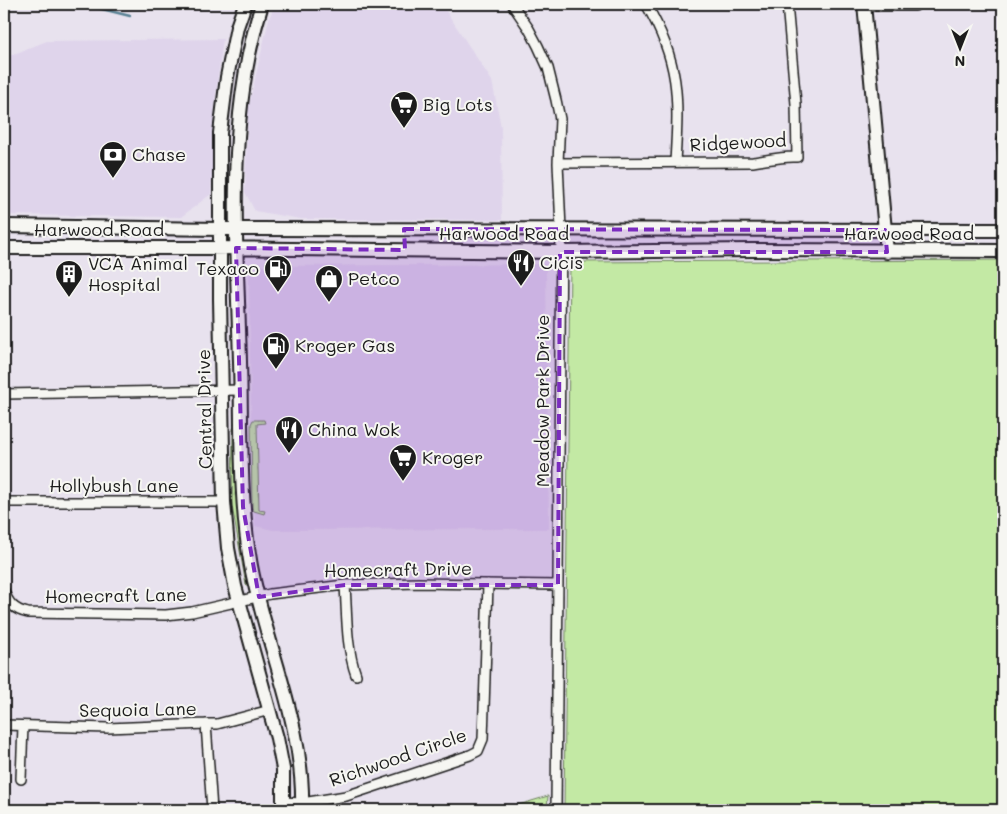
<svg xmlns="http://www.w3.org/2000/svg" width="1007" height="814" font-family="Mali,sans-serif">
  <style>
    .built { fill: #dfd4eb }
    .grass { fill: url(#grass-tufts); stroke: #708260 }
    .green { fill: #c3e9a4; stroke: #708260 }
    .lines { fill: none; stroke-linecap: round; stroke-linejoin: round }
    .stream { stroke: #598193; stroke-width: 2.5 }
    .street-casing { stroke: #1c1c1c; stroke-width: 12 }
    .secondary-casing { stroke: #1c1c1c; stroke-width: 16 }
    .street { stroke: #f6f6f2; stroke-width: 9 }
    .secondary { stroke: #f6f6f2; stroke-width: 12 }
    .marked { fill: #7b2cbf; fill-opacity: 0.2; stroke: #7b2cbf; stroke-width: 4; stroke-dasharray: 10 6; stroke-linejoin: round }
    .labels { text-anchor: middle; stroke-width: 4; stroke-linejoin: round; paint-order: stroke }
    .poi-label { font-size: 18px; fill: #1c1c1c; stroke: #f6f6f2; text-anchor: start }
    .street-label { font-size: 18px; fill: #1c1c1c; stroke: #f6f6f2 }
  </style>
  <defs>
    <pattern id="grass-tufts" width="24" height="20" patternUnits="userSpaceOnUse" patternTransform="scale(1.25)"><rect width="24" height="20" fill="#c3e9a4"/><path d="M3 7l-1-3M5 7V3M7 7l1-3M15 17l-1-3M17 17v-4M19 17l1-3" fill="none" stroke="#a7c78d"/></pattern>
  </defs>
  <rect width="100%" height="100%" fill="#e8e2ee"/>
  <filter id="ink" filterUnits="userSpaceOnUse"><feTurbulence type="fractalNoise" baseFrequency=".02" numOctaves="2"/><feDisplacementMap in="SourceGraphic" scale="10" xChannelSelector="R" yChannelSelector="G"/><feConvolveMatrix kernelMatrix="1 2 1 2 8 2 1 2 1" color-interpolation-filters="sRGB"/></filter>
  <g filter="url(#ink)">
    <path class="built" d="M275 4H438L446 11 492 81 501 127 502 220 301 219 255 211 245 192 248 109 269 19Z
      M223 39 215 101 211 194 181 217 4 215V58L47 41Z
      M546 264 549 529 273 530 255 526 254 509 252 508 249 275 259 266Z"/>
    <path class="grass" d="M253 420H264L265 423 257 424 259 510 265 511 264 514 254 511 252 508 251 424Z
      M235 426 240 534 249 583 248 585H246L232 506 233 428Z"/>
    <path class="green" d="M1003 260V810H564L570 262Z
      M548 796 547 810H502Z"/>
    <g class="lines">
      <path class="stream" d="M82 4 130 16"/>
      <defs>
        <path id="street" d="M512 4 529 29 538 46 548 68 556 100 560 119 558 163 561 229 556 810
          M646 4C680 62 679 97 675 162
          M864 6H915
          M1003 138 1002 143 1003 153
          M558 163 753 162C768 160 782 156 797 157L796 104 787 4
          M4 394 241 390
          M4 502H224
          M345 585C347 615 346 647 356 675
          M4 591C8 603 14 610 28 613L166 615 192 612 270 594 345 585 418 583 558 585
          M206 724 212 810
          M4 725 108 728 206 724H217L270 710
          M21 779 23 726
          M283 802 302 803 346 796 470 755 478 751 483 739 488 584"/>
        <path id="secondary" d="M245 4 237 27 227 77 220 133V299L224 502 228 548 235 586 277 738 283 769V810
          M262 4C225 121 237 241 240 362 242 430 239 499 251 566 266 647 305 726 302 810
          M864 4 887 252
          M4 226 220 229 1003 230
          M4 248H212L560 252 751 250 1003 251"/>
      </defs>
      <use href="#street" class="street-casing"/>
      <use href="#secondary" class="secondary-casing"/>
      <use href="#street" class="street"/>
      <use href="#secondary" class="secondary"/>
    </g>
  </g>
  <path class="marked" d="M404 229 885 230 887 252H560L558 585H345L259 597 243 507 236 248 405 250Z"/>
  <defs>
    <symbol id="supermarket-pin" viewBox="-11 -11 22 30"><path d="M0 17L-7.5 6A9.5 9.5 0 1 1 7.5 6Z" fill="#1c1c1c" stroke="#f6f6f2"/><path d="M-6-5.5h2.5l.6 2H6L4.5 2H-2.5L-4.4-4H-6ZM-1.5 3.2a1.3 1.3 0 1 0 .1 0ZM3 3.2a1.3 1.3 0 1 0 .1 0Z" fill="#fff"/></symbol>
    <symbol id="bank-pin" viewBox="-11 -11 22 30"><path d="M0 17L-7.5 6A9.5 9.5 0 1 1 7.5 6Z" fill="#1c1c1c" stroke="#f6f6f2"/><path d="M-6-4H6V4H-6ZM0-2.3a2.3 2.3 0 1 0 0 4.6a2.3 2.3 0 1 0 0-4.6Z" fill="#fff"/></symbol>
    <symbol id="restaurant-pin" viewBox="-11 -11 22 30"><path d="M0 17L-7.5 6A9.5 9.5 0 1 1 7.5 6Z" fill="#1c1c1c" stroke="#f6f6f2"/><path d="M-5-6h1v4h1v-4h1v4h1v-4h1v5L-1.5 .5V6h-2V.5L-5-1ZM5-6V6H3V1.5H1.5Q1.5-4 5-6Z" fill="#fff"/></symbol>
    <symbol id="fuel-pin" viewBox="-11 -11 22 30"><path d="M0 17L-7.5 6A9.5 9.5 0 1 1 7.5 6Z" fill="#1c1c1c" stroke="#f6f6f2"/><path d="M-5.5-6h7V0h2V4h1.3V-2.5L3-4.5l.8-.8L6-3V5H2.5V1h-1V6h-7ZM-4.2-4.7v3.2H.2V-4.7Z" fill="#fff"/></symbol>
    <symbol id="building-pin" viewBox="-11 -11 22 30"><path d="M0 17L-7.5 6A9.5 9.5 0 1 1 7.5 6Z" fill="#1c1c1c" stroke="#f6f6f2"/><path d="M-4-6H4V6H1V3H-1V6H-4ZM-2.5-4.3h1.7v1.8h-1.7ZM.8-4.3h1.7v1.8H.8ZM-2.5-1h1.7V.8h-1.7ZM.8-1h1.7V.8H.8Z" fill="#fff"/></symbol>
    <symbol id="shop-pin" viewBox="-11 -11 22 30"><path d="M0 17L-7.5 6A9.5 9.5 0 1 1 7.5 6Z" fill="#1c1c1c" stroke="#f6f6f2"/><path d="M-5-2.5h2.3a2.7 3.5 0 0 1 5.4 0H5L5.5 6h-11ZM-1.5-2.5h3a1.5 2.3 0 0 0-3 0Z" fill="#fff"/></symbol>
  </defs>
  <g fill-rule="evenodd">
    <use href="#supermarket-pin" x="388" y="89" width="32" height="43"/>
    <use href="#bank-pin" x="97" y="139" width="32" height="43"/>
    <use href="#restaurant-pin" x="505" y="247" width="32" height="43"/>
    <use href="#fuel-pin" x="262" y="253" width="32" height="43"/>
    <use href="#building-pin" x="53" y="258" width="32" height="43"/>
    <use href="#shop-pin" x="313" y="263" width="32" height="43"/>
    <use href="#fuel-pin" x="260" y="330" width="32" height="43"/>
    <use href="#restaurant-pin" x="273" y="414" width="32" height="43"/>
    <use href="#supermarket-pin" x="387" y="442" width="32" height="43"/>
  </g>
  <g class="labels">
    <g class="poi-label">
      <text x="423" y="111">Big Lots</text>
      <text x="132" y="161">Chase</text>
      <text x="540" y="269">Cicis</text>
      <text x="88" y="270">VCA Animal<tspan x="88" dy="21">Hospital</tspan></text>
      <text x="259" y="275" text-anchor="end">Texaco</text>
      <text x="348" y="285">Petco</text>
      <text x="295" y="352">Kroger Gas</text>
      <text x="308" y="436">China Wok</text>
      <text x="422" y="464">Kroger</text>
    </g>
    <g class="street-label">
      <text transform="translate(738 143) rotate(-3)" y="6">Ridgewood</text>
      <text x="99" y="236">Harwood Road</text>
      <text x="504" y="240">Harwood Road</text>
      <text x="909" y="240">Harwood Road</text>
      <text transform="translate(543 401) rotate(-90)" y="6">Meadow Park Drive</text>
      <text transform="translate(205 409) rotate(-91)" y="6">Central Drive</text>
      <text x="114" y="492">Hollybush Lane</text>
      <text transform="translate(398 570) rotate(-1)" y="6">Homecraft Drive</text>
      <text transform="translate(116 596) rotate(-1)" y="6">Homecraft Lane</text>
      <text transform="translate(138 710) rotate(-1)" y="6">Sequoia Lane</text>
      <text transform="translate(398 758) rotate(-19)" y="6">Richwood Circle</text>
    </g>
  </g>
  <rect width="1007" height="814" fill="none" stroke="#f6f6f2" stroke-width="20"/>
  <rect x="10" y="10" width="987" height="794" fill="none" stroke="#1c1c1c" stroke-width="2" filter="url(#ink)"/>
  <g transform="translate(960 48) rotate(180)" stroke="#f6f6f2" stroke-width="4" paint-order="stroke">
  <path d="M0-4L9 19L0 12L-9 19Z" fill="#1c1c1c"/>
  <text y="-8" font-size="14" font-weight="bold" text-anchor="middle" fill="#1c1c1c">N</text>
  </g>
</svg>
